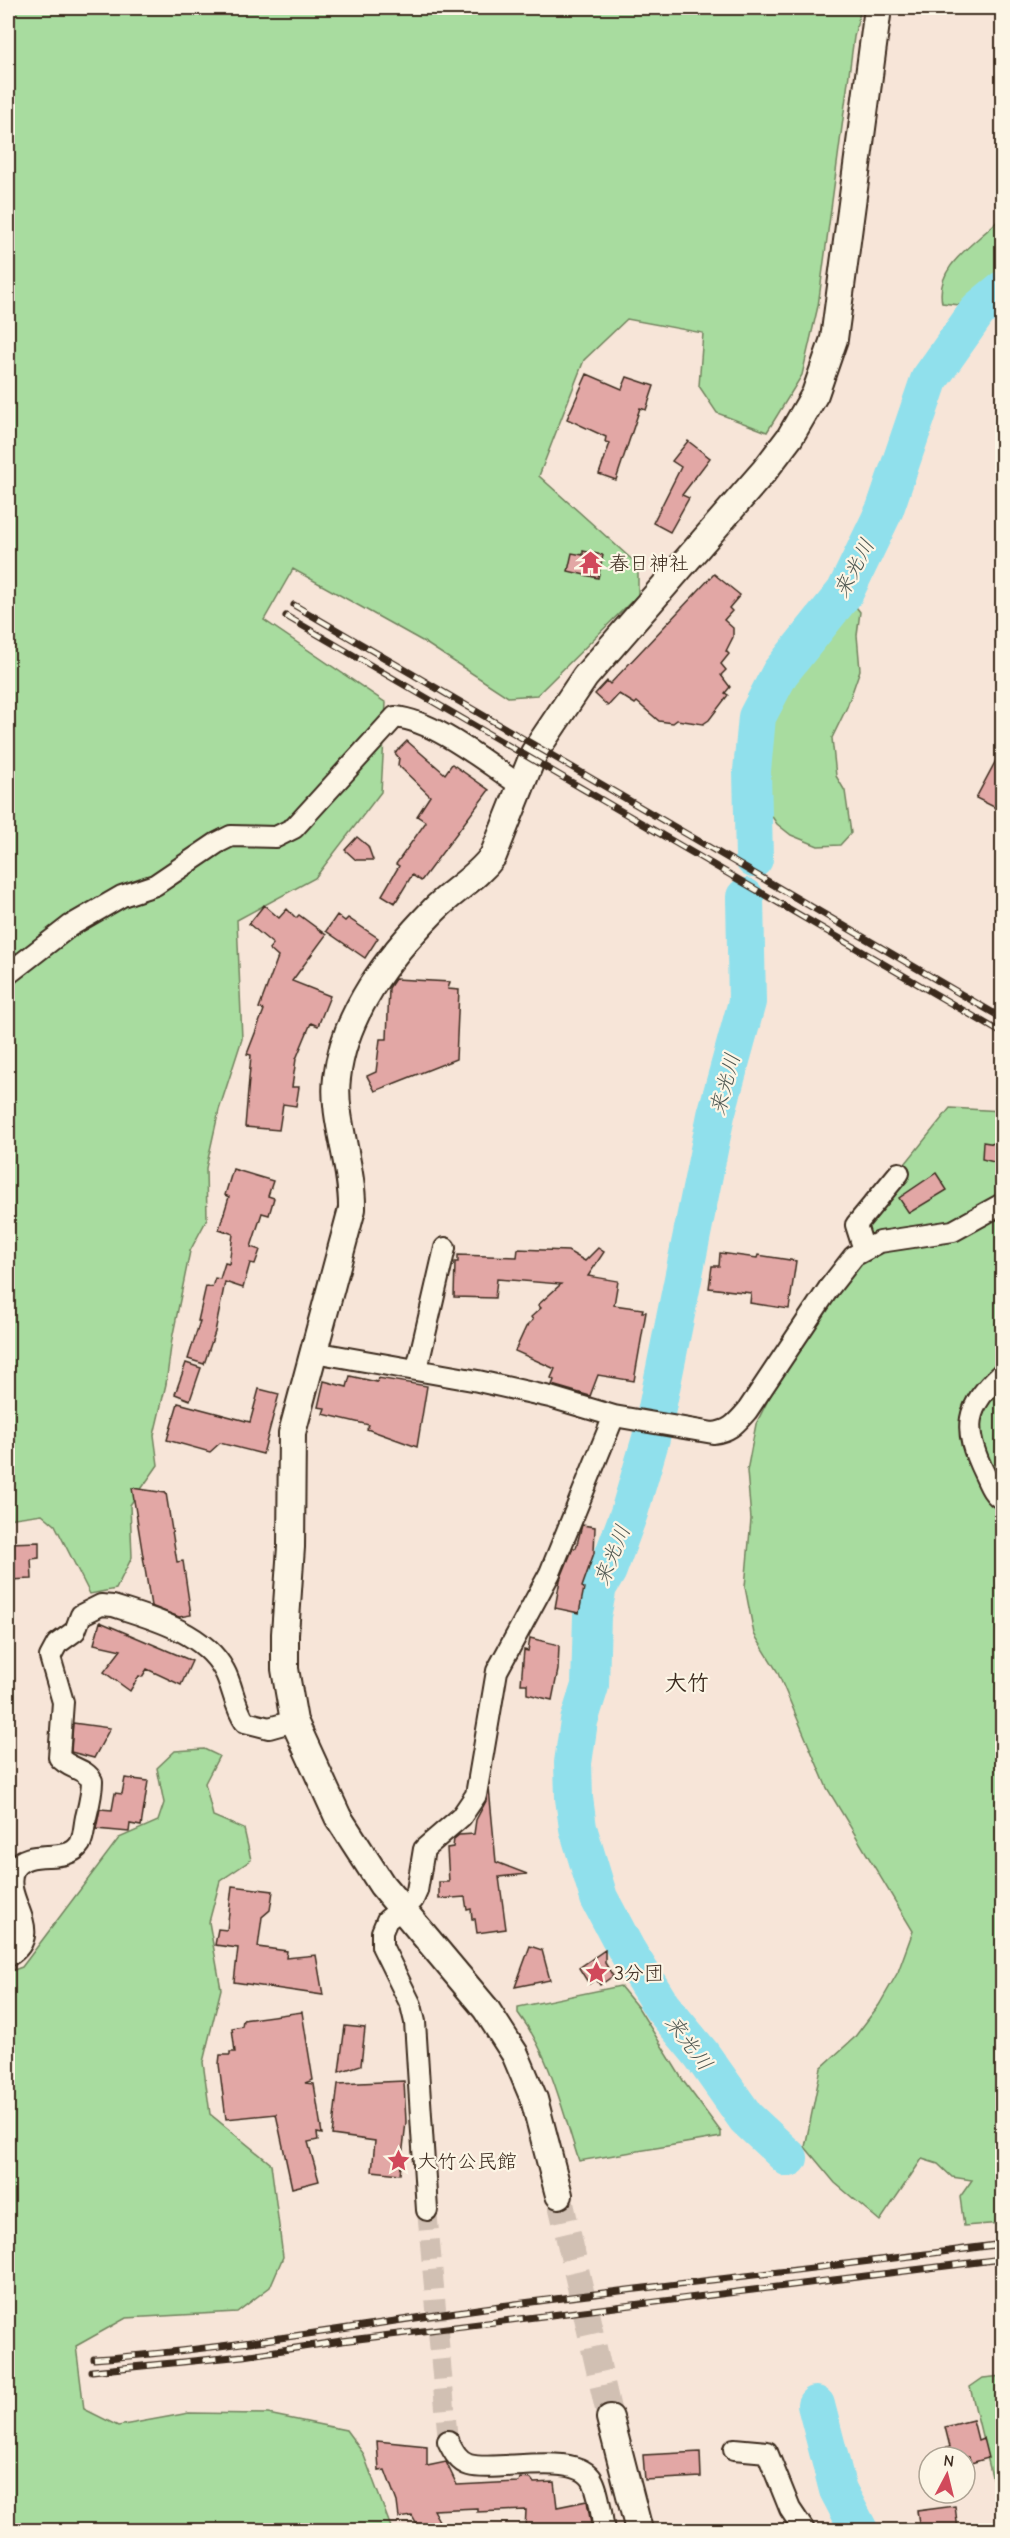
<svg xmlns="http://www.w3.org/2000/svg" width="1010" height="2538" font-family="'Comic Neue','Klee One',sans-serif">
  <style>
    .green { fill: #a8dc9f; stroke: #72835e; stroke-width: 1.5 }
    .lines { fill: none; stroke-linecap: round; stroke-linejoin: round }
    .river { stroke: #90e0ec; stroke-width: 38 }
    .building { fill: #e2a7a5; stroke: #3b2a1e; stroke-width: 1.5 }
    .minor-tunnel { stroke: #d1c0b3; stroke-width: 20; stroke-dasharray: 20 10; stroke-linecap: butt }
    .tertiary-tunnel { stroke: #d1c0b3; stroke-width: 26; stroke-dasharray: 26 13; stroke-linecap: butt }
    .minor-casing { stroke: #3b2a1e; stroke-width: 24 }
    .tertiary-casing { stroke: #3b2a1e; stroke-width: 30 }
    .minor { stroke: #fcf5e5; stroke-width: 20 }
    .tertiary { stroke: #fcf5e5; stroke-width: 26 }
    .rail-casing { stroke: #3b2a1e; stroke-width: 7 }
    .rail { stroke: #fcf5e5; stroke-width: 4.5; stroke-dasharray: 14; stroke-linecap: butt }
    .labels { text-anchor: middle; stroke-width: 4.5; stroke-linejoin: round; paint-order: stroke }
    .poi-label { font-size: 20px; fill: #3b2a1e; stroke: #fcf5e5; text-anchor: start }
    .water-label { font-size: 21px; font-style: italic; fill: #505852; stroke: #fcf5e5 }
    .quarter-label { font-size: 22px; font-weight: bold; fill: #3b2a1e; stroke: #fcf5e5 }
  </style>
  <rect width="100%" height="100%" fill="#f7e5d8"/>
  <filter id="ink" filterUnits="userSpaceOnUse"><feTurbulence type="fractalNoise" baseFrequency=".0167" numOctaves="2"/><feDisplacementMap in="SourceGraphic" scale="12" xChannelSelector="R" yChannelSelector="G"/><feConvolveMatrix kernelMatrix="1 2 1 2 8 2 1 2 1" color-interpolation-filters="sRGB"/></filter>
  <g filter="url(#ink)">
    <path class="green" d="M8 8H861L854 37 818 306 802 375 767 432 717 413 699 386 703 333 627 319 584 360 539 476 638 565V595L537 695 508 697 424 642 293 569 264 620 386 703 381 792 315 878 237 920 242 1039 219 1110 206 1168 207 1219 190 1251 172 1339 166 1384 154 1435 158 1465 130 1505 132 1557 116 1589 90 1594 55 1525 42 1514 8 1519Z
      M1002 216V274L986 298 969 306 942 303C934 263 980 242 1002 216Z
      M853 603 860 612 857 635 860 670 847 707 832 738 836 776 845 791 851 833 840 845 818 846 791 835 777 824 760 799 762 754 768 720 778 699 805 658 848 605Z
      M950 1108 1002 1111V2223L964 2226 960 2197 972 2180 952 2177 938 2164 922 2159 880 2221 835 2183 805 2147 821 2068 854 2038 879 2005 898 1972 913 1931 827 1788 777 1671 754 1634 745 1587 751 1519 747 1471 756 1424 780 1376 845 1268 856 1225Z
      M204 1749 219 1756 205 1783 213 1816 244 1829 251 1860 220 1881 209 1922 221 1989 203 2062 210 2114 271 2164 283 2257 270 2287 237 2312 126 2318 76 2346 84 2409 118 2426 189 2413 268 2414 346 2430 363 2453 392 2530H8V1972L22 1967 119 1838 158 1821 164 1803 157 1768 175 1751Z
      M620 1986 639 2009 684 2082 721 2132V2137L579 2161C562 2110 551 2056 518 2013V2007Z
      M1002 2376V2496L996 2493 970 2387 983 2378Z"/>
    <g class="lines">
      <path class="river" d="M754 859 752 771 757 717 780 673 845 592 885 509 929 380 979 309 1002 290
        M745 897 747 1002 716 1115 651 1438 629 1513 608 1570 598 1587 592 1616 590 1686 579 1721 573 1763 574 1798 578 1828 599 1898 626 1949 662 2007 701 2054 746 2118 789 2158
        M816 2405 838 2490 859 2530"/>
    </g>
    <path class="building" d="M587 374 622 389 627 377 654 386 646 410 640 408 616 480 599 474 610 443 605 442 606 437 567 419Z
      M688 441 710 458 682 495 689 498 670 532 653 523 681 467 672 461Z
      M583 551 603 555 598 578 568 571 572 553 583 555Z
      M714 574 740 595 729 608 732 611 724 620 733 628V637L726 651 729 654 721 664 726 670 721 675 730 687 725 693 728 695 709 720 703 724 677 720 673 723 659 721 637 702 635 704 619 694 608 706 595 694 607 681 610 684Z
      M407 741 445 774 452 764 489 790 421 881 412 875 395 903 382 895 399 866 396 864 426 822 417 816 430 796 398 765 399 758 395 753Z
      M1002 749V811L976 798Z
      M357 837 368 846 373 860H356L345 850Z
      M264 905 279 918 287 909 296 918 299 915 326 935 292 981 330 996 318 1026 311 1023 296 1059 292 1087H299L296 1106 283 1104 279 1130 245 1127 251 1055 247 1054 264 1010 259 1008 278 957 269 949 273 944 249 924Z
      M337 915 345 921 348 918 378 938 365 958 326 931Z
      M395 979 450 982 448 989 459 990 456 1059 375 1091 367 1076 376 1072 380 1039H387L389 988Z
      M983 1142 1002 1145V1164L982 1159Z
      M233 1169 273 1181 268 1196 274 1198 269 1215 262 1213 251 1247 260 1250 255 1264 250 1263 243 1288 225 1282 215 1332 204 1364 188 1359 200 1321H198L206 1286 212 1287 215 1278 220 1279 225 1263 229 1264 233 1234 219 1229 229 1197 225 1195Z
      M936 1173 947 1190 909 1213 899 1198Z
      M598 1248 604 1252 588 1276 618 1281 614 1305 643 1309 642 1312H646L634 1381 598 1375 590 1396 552 1385 554 1380 551 1378 555 1369 515 1351 526 1327 533 1320 531 1317 541 1308 538 1305 561 1284 497 1279 495 1298 454 1297 455 1262H458V1255L517 1257 518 1249 568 1251 585 1261Z
      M720 1253 757 1258 758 1255 796 1261 789 1309 750 1303 751 1293 709 1288 712 1266H719Z
      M186 1363 201 1368 190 1400 175 1394Z
      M350 1376 377 1382 378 1378 427 1386 417 1447 367 1429 369 1425 323 1414 325 1408 318 1407 324 1381 347 1387Z
      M259 1389 279 1394 263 1454 220 1443 210 1452 167 1440 178 1403 250 1422Z
      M132 1488 166 1493 177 1562 183 1561 191 1615 179 1617 151 1606Z
      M582 1525 595 1527 594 1553 582 1587 584 1588 579 1613 555 1608 560 1580 573 1548H576Z
      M39 1542V1558L31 1559 32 1579 8 1580V1543Z
      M100 1622 192 1661 181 1685 147 1669 142 1677 139 1676 130 1691 104 1672 121 1650 94 1644Z
      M530 1638 559 1645 558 1670 552 1700 527 1694V1684H521L524 1650 528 1651Z
      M73 1723 110 1728 94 1758 71 1752Z
      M125 1778 148 1781 141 1826 130 1824 129 1832 96 1829 100 1809 112 1810 115 1793 122 1794Z
      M489 1788 496 1862 527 1874 499 1877 506 1929 477 1933 475 1919H472L471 1909 467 1910 465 1897 439 1899V1882H449L447 1848 453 1847 454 1839 459 1835 474 1834 476 1820 486 1801Z
      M232 1886 273 1891 270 1910 262 1917 258 1947 287 1951 286 1958 316 1955 323 1995 234 1982 238 1948 215 1945 218 1929 227 1930Z
      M530 1946 542 1950 550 1980 515 1987Z
      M605 1950V1963L613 1976 600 1985 596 1979 589 1984 579 1968Z
      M302 2012 313 2080 305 2083 314 2084 322 2134 317 2133 318 2140 308 2142 319 2181 292 2188 276 2114 226 2119 219 2064 220 2055H230V2052H235L232 2028 242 2026 243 2020Z
      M345 2026 365 2028 361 2065 339 2072Z
      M404 2081 406 2122 400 2174 372 2171 375 2141 332 2135 338 2084Z
      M973 2420 978 2440 983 2438 988 2458 971 2463 969 2457H934V2452L950 2447 945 2427Z
      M377 2441 427 2446V2466L446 2462 457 2485 519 2482 520 2478 531 2479 534 2483 554 2482 557 2507 587 2501 592 2530H525L526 2510 477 2512V2508L433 2510 444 2530H420L412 2516 399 2518 397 2502 385 2470 379 2471Z
      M700 2452 701 2477 645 2480 643 2455Z
      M955 2506 958 2530H920L917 2511Z"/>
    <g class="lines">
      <path class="minor-tunnel" d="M427 2210 448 2441"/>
      <path class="tertiary-tunnel" d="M559 2195 610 2418"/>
      <defs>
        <path id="minor" d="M8 974 70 926 122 896 155 885 217 843 231 836 276 837 294 828 395 717C436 721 486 763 520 785
          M864 1250 856 1225 899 1173
          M314 1352 478 1381 550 1397 614 1416 713 1433C731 1431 736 1423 747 1411L829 1288 854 1256 880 1242 953 1231 1002 1204
          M417 1369 445 1248
          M1002 1373C965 1407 962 1428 984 1473 989 1483 992 1494 1002 1499
          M8 1956C48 1932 0 1899 14 1869 28 1846 66 1866 80 1844 84 1837 84 1826 86 1817 89 1805 92 1794 92 1781 86 1768 68 1769 59 1757L63 1702 50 1657 57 1644 75 1631 81 1615 101 1605 113 1606C151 1618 204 1632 224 1670 233 1686 234 1706 245 1722L269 1728 294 1721
          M427 2210 415 2022 411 2005 382 1946V1932L387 1920 413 1900 417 1891 424 1849 461 1817 476 1795 497 1671 550 1573 614 1416
          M448 2441C453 2451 458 2462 469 2465 496 2473 578 2450 593 2481 600 2495 601 2515 604 2530
          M734 2449 767 2452 790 2509 804 2530"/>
        <path id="tertiary" d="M559 2195 534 2099 515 2054 486 2009 382 1885 338 1817 294 1721 285 1669V1634L291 1547 292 1433 352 1209C353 1166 332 1117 337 1078 344 1013 389 956 433 911 452 891 477 878 493 856L534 753 585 677 765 470 790 437 815 394 834 339 878 8
          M610 2418 639 2530"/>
      </defs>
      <use href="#minor" class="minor-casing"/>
      <use href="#tertiary" class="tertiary-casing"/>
      <use href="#minor" class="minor"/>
      <use href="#tertiary" class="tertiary"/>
      <defs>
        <path id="rail" d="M294 605 1002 1018
          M286 616 1002 1033
          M94 2359C230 2349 365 2324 500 2306 667 2284 835 2267 1002 2244
          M92 2371 243 2356 342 2341 1002 2259"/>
      </defs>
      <use href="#rail" class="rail-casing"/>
      <use href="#rail" class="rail"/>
    </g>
  </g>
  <defs>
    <symbol id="temple-bare" viewBox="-9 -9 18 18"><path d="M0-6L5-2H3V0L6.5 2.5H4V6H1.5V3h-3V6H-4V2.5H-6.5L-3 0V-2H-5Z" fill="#d1495b" stroke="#fcf5e5" stroke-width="2.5" paint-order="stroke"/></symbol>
    <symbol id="sight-bare" viewBox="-9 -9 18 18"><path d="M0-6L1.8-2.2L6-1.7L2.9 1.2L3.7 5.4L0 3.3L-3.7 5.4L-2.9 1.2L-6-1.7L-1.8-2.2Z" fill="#d1495b" stroke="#fcf5e5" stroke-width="2.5" paint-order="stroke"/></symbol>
  </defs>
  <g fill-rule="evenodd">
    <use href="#temple-bare" x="574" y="546" width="33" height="33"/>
    <use href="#sight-bare" x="580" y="1956" width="33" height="33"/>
    <use href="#sight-bare" x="382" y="2144" width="33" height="33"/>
  </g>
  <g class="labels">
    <g class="poi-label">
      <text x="609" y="570">春日神社</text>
      <text x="614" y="1980">3分団</text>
      <text x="417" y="2168">大竹公民館</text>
    </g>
    <g class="water-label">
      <text transform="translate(854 568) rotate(-62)" y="7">来光川</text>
      <text transform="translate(725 1084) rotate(-75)" y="7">来光川</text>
      <text transform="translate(612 1555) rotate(-68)" y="7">来光川</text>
      <text transform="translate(689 2043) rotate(53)" y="7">来光川</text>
    </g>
    <g class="quarter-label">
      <text x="687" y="1690">大竹</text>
    </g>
  </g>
  <rect width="1010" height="2538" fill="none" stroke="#fcf5e5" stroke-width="30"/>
  <rect x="15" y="15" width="980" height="2508" fill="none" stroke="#3b2a1e" stroke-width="2" filter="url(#ink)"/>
  <g transform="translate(947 2475) rotate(7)"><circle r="28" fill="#fcf5e5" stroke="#afa495" stroke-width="1.5"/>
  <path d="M0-4.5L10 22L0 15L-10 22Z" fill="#d1495b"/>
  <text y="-9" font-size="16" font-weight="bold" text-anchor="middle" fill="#3b2a1e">N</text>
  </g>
</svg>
